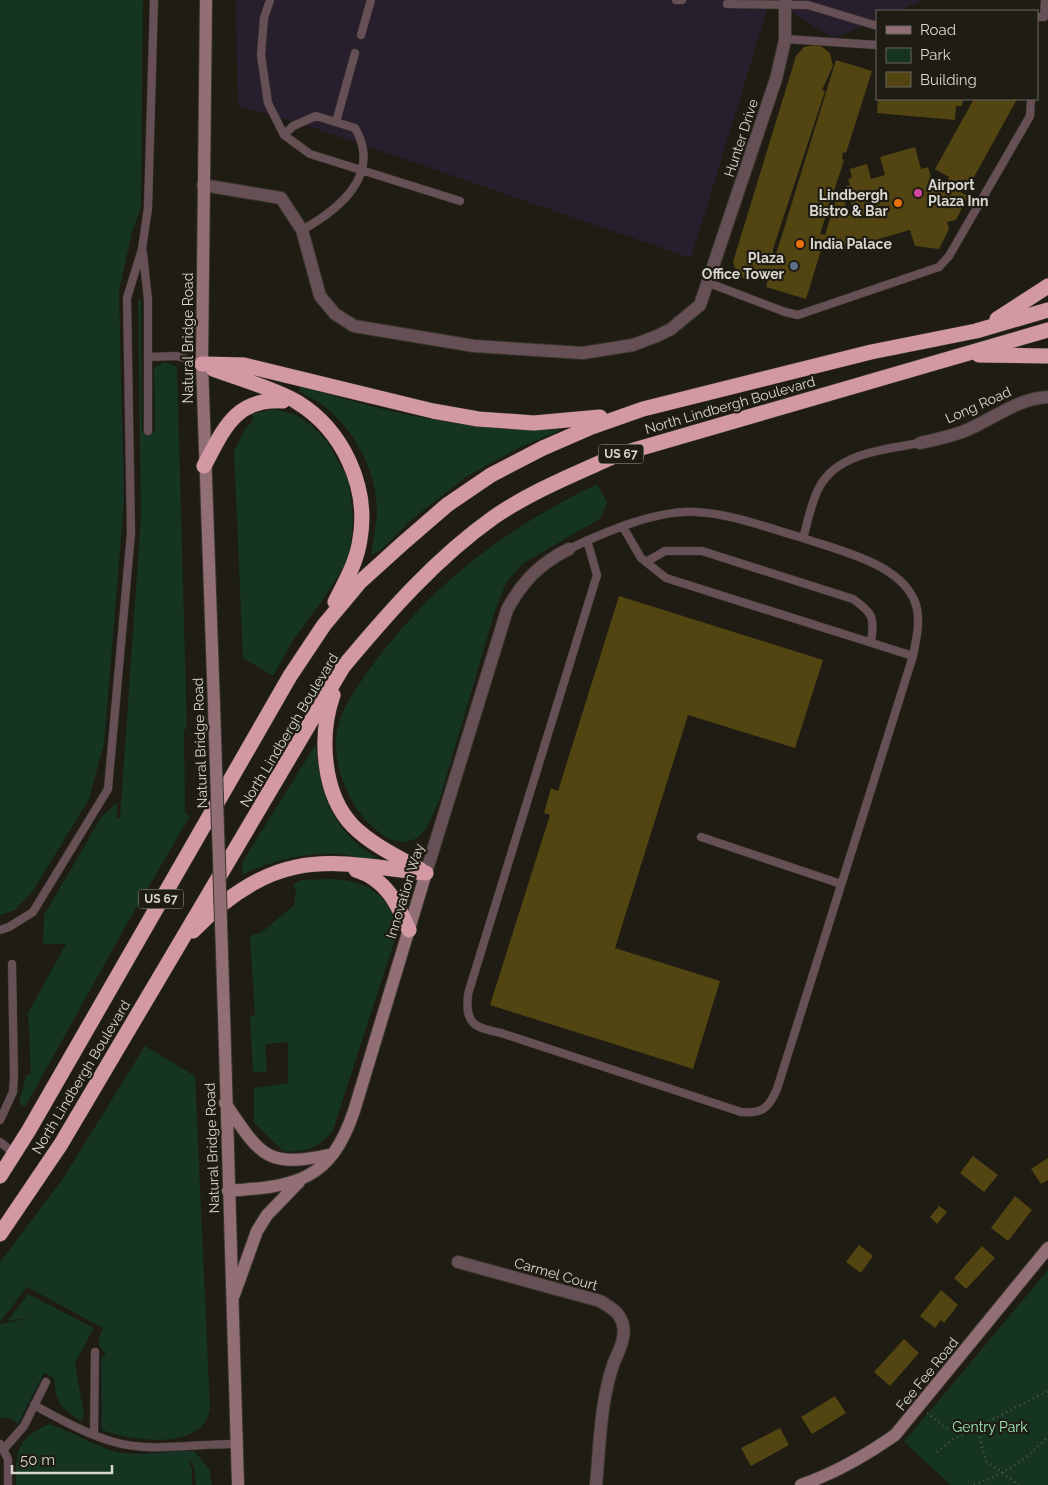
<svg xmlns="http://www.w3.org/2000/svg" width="1048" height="1485" font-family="Raleway,sans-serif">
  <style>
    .commercial { fill: #281f2e }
    .green { fill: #163422 }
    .building { fill: #534511 }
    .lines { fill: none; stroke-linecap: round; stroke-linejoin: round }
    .lane-casing { stroke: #39362e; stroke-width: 9 }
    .street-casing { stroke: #39362e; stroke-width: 14 }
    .secondary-casing { stroke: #39362e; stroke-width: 14 }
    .highway-casing { stroke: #39362e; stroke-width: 16 }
    .path { stroke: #57554e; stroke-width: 2.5; stroke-dasharray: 1 4; stroke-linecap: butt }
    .lane { stroke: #675055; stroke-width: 8 }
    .street { stroke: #675055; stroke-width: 12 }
    .secondary { stroke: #926e75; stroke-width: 12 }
    .highway { stroke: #d299a5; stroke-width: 15 }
    .secondary-bridge-casing { stroke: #39362e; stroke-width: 14; stroke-linecap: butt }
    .secondary-bridge { stroke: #926e75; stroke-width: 12 }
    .hotel-dot { fill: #d1479c; stroke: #1f1c14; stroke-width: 2 }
    .food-dot { fill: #e8710a; stroke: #1f1c14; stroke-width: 2 }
    .service-dot { fill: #5c6f8a; stroke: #1f1c14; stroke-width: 2 }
    .labels { text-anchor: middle; stroke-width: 4.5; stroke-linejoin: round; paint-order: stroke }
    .shield { fill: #1f1c14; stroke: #a09f98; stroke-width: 1 }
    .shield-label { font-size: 12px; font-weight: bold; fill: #d8d7d1 }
    .street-label { font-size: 14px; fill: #d8d7d1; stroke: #1f1c14 }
    .poi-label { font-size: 14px; font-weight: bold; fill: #d8d7d1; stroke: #1f1c14; text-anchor: start }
    .park-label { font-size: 14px; fill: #9ee9b8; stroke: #1f1c14 }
  </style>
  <rect width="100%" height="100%" fill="#1f1c14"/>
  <path class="commercial" d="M236 0H770L691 258 300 123 238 106Z
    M771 0H923L897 11H877V20L834 38Z"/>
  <path class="green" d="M0 0H143L141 207 132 232 119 291 124 502 104 744 89 799 33 891 15 910 0 915Z
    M141 299 142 431 155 432 154 368 165 362 177 367 187 729H184L185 813 190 816 128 922 25 1107 19 1103 26 1076 31 1073 28 1013 66 944H43L44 915 102 816 117 803V818H120L141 516 138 300Z
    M300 386C386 412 467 433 558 427L559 431 516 449 466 477 412 519 381 550 371 555C373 542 376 527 377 513 378 465 344 409 299 392Z
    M275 409 296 415 311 425 326 440 349 480 353 521 349 558 324 598 293 640 273 676 243 658 234 452 245 428 253 421 252 414Z
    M597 484 607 502 601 518 522 564 506 583 495 611 440 798C434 811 430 828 418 837 408 844 396 843 386 837 355 818 335 777 336 740 337 713 357 687 372 666 432 584 506 528 597 484Z
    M316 744C319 797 334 835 383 861 369 863 360 857 346 855 314 850 270 860 242 875L243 861Z
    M333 879C369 881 389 895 398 930L333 1130C320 1148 304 1153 283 1151L254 1123V1088L288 1083V1042L265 1044 267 1072H253L250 1016 255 1015 250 936 262 932 294 905 296 890 293 884 302 880Z
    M145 1046 195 1076 210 1408C205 1452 130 1441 102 1430L101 1358 106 1354C96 1344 98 1340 103 1328L27 1287 0 1322V1262L62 1180Z
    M1048 1270V1485H951L904 1442Z
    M28 1294 94 1328 75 1363 84 1415 81 1421C60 1407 56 1403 54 1378L44 1373 18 1424 12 1419 0 1417V1324L31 1318 7 1321Z
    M49 1424C72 1431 93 1446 117 1452 142 1457 169 1450 194 1451L209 1469 212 1485H196L194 1467 188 1457 192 1470V1485H16C15 1451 17 1439 49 1424Z"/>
  <path class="building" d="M814 45 821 46 830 53 833 66 822 90 825 91 773 249V264L836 60 872 71 846 153 843 152 842 159 844 160 820 234 825 235 837 196 844 198 848 214 854 213 846 186 850 185 848 179 852 178 850 169 867 164 871 179 885 175 880 157 915 147 921 169 928 167 931 178 934 177 936 183 941 182 943 190 946 184 968 196 956 220 947 222 949 229 939 249 915 246 910 230 837 251 822 247 806 299 766 287 771 269 761 279 748 281 737 274 733 262 796 56 804 47Z
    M878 99H963L962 106H956L955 120 877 113Z
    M974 99H1017L968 188 959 183 957 187 947 182 949 177 935 169Z
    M619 596 823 660 795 748 688 715 615 948 720 981 693 1069 490 1005 550 815 544 813 551 788 558 791Z
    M973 1156 998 1175 984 1192 960 1173Z
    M1048 1158V1180L1041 1184 1031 1169Z
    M1015 1196 1032 1210 1008 1241 991 1228Z
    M939 1206 947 1212 937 1224 930 1217Z
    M859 1245 873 1256 861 1273 846 1262Z
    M982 1246 995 1258 966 1289 954 1278Z
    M941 1290 958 1305 944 1323 941 1320 935 1328 920 1316Z
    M904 1339 919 1353 890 1386 874 1372Z
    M835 1396 846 1413 812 1434 801 1417Z
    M780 1428 789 1445 751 1466 741 1448Z"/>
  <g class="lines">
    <defs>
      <path id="lane" d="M270 0 264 18 261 55 268 103 284 135 310 154 460 201
        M676 0H682
        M727 4 808 5 877 26
        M1037 17H1044L1045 0
        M361 35 371 0
        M785 39 877 45
        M336 122 355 53
        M284 135 293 126 316 116 355 128C382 174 340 209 302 230
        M143 253 148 300V431
        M709 283 785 312 798 315 939 267 949 256 1030 116 1031 99
        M148 357 177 356 202 364
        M623 527 641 558 666 578 913 656
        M587 540 597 575 468 994C465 1025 474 1027 501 1033L741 1112C762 1114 769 1108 777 1089L913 656C916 640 920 625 917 609 908 565 840 551 803 538
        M569 549C605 532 655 510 696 512 733 514 768 528 803 538 808 522 811 501 820 486 838 453 886 449 920 443
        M646 562 665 551H702L853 599C873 613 875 618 871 642
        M701 837 841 884
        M0 930 9 927 33 912 108 789 131 533 127 298 142 249 148 208 154 0
        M0 1120 13 1092 14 1075 12 964
        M0 1142 14 1153
        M34 1405C60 1419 86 1434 114 1442 149 1453 200 1443 237 1444
        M94 1434 95 1352
        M0 1444 8 1459V1485
        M3 1450 24 1426 46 1382"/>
      <path id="street" d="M203 185 281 198 302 230 320 296 335 314 354 326 474 346 583 353 633 345 657 336 671 329 700 305 776 79 785 40V0
        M920 443C934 440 948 437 962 432 991 421 1015 399 1048 397
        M426 873 507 610C522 582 540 563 569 549
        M458 1262 600 1301C610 1307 620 1312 623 1325 626 1337 619 1351 614 1362 600 1402 600 1444 596 1485"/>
      <path id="secondary" d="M206 0 202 364 214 706
        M224 1015 238 1485
        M225 1103C261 1156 266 1169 333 1154
        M228 1191C296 1186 330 1182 354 1111L426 873
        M234 1295 257 1231 267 1215 299 1182
        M801 1485C836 1473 865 1456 895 1435L1048 1248"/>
      <path id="highway" d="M997 319 1048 286
        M979 355 1048 356
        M202 364 244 365 433 411 478 419 534 423 600 417
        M213 369C237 378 276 389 297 402 343 430 369 487 360 539 357 562 345 582 335 602
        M204 466C224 429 235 398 283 401
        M333 695C319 735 322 794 353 826 372 845 398 857 421 870
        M356 870C386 879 397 903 409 930
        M193 931C221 902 256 875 296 867 338 858 385 869 426 873
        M0 1176 29 1130 290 676 324 625 360 582 402 544 447 505 491 475 543 448 589 428 643 409 871 352 976 331 1048 310
        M0 1234 61 1144 343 667C389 612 435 559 494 517 532 491 575 474 617 455L1048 330"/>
    </defs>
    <use href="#lane" class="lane-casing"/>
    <use href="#street" class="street-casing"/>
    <use href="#secondary" class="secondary-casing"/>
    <use href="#highway" class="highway-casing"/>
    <path class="path" d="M927 1413 948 1429 970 1425 978 1431 986 1461 1019 1485
      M937 1452 952 1440 1048 1391
      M974 1485C1008 1472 1022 1462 1048 1437"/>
    <use href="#lane" class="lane"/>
    <use href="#street" class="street"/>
    <use href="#secondary" class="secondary"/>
    <use href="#highway" class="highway"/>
    <defs>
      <path id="secondary-bridge" d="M214 706 224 1015"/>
    </defs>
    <use href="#secondary-bridge" class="secondary-bridge-casing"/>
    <use href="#secondary-bridge" class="secondary-bridge"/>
  </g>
  <circle class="hotel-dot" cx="918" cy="193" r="5"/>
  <g class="food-dot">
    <circle cx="898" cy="203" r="5"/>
    <circle cx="800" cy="244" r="5"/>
  </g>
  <circle class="service-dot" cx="794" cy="266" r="5"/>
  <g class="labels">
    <g class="shield">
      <rect x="598.5" y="444.5" width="45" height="19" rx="4"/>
      <rect x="138.5" y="889.5" width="45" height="19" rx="4"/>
    </g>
    <g class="shield-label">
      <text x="621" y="458">US 67</text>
      <text x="161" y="903">US 67</text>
    </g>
    <g class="street-label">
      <text transform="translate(741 138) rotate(-72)" y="5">Hunter Drive</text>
      <text transform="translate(188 338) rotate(-90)" y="5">Natural Bridge Road</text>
      <text transform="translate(730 405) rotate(-16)" y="5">North Lindbergh Boulevard</text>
      <text transform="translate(978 405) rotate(-24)" y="5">Long Road</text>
      <text transform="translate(289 730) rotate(-59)" y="5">North Lindbergh Boulevard</text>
      <text transform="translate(200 743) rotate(-92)" y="5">Natural Bridge Road</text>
      <text transform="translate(405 891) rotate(-73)" y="5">Innovation Way</text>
      <text transform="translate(81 1077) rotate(-59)" y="5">North Lindbergh Boulevard</text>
      <text transform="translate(212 1148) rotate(-92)" y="5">Natural Bridge Road</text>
      <text transform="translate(556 1274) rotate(16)" y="5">Carmel Court</text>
      <text transform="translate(927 1374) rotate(-51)" y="5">Fee Fee Road</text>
    </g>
    <g class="poi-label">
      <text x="928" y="190">Airport<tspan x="928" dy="16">Plaza Inn</tspan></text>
      <text x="888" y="200" text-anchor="end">Lindbergh<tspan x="888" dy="16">Bistro &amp; Bar</tspan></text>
      <text x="810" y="249">India Palace</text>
      <text x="784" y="263" text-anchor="end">Plaza<tspan x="784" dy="16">Office Tower</tspan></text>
    </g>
    <g class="park-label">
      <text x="990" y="1432">Gentry Park</text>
    </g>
  </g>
  <rect x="876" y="10" width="162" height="90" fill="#1f1c14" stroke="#696760"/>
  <rect x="886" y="26" width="25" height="8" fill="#926e75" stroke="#696760"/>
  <text x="920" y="35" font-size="15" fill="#d8d7d1">Road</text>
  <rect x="886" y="48" width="25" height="15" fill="#163422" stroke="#696760"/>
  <text x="920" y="60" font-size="15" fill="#d8d7d1">Park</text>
  <rect x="886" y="72" width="25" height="15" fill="#534511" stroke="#696760"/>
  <text x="920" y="85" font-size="15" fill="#d8d7d1">Building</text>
  <path d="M12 1465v8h100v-8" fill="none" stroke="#d8d7d1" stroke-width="2.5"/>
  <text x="20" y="1465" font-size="15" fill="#d8d7d1" stroke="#1f1c14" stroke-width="4" paint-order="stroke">50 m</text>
</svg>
